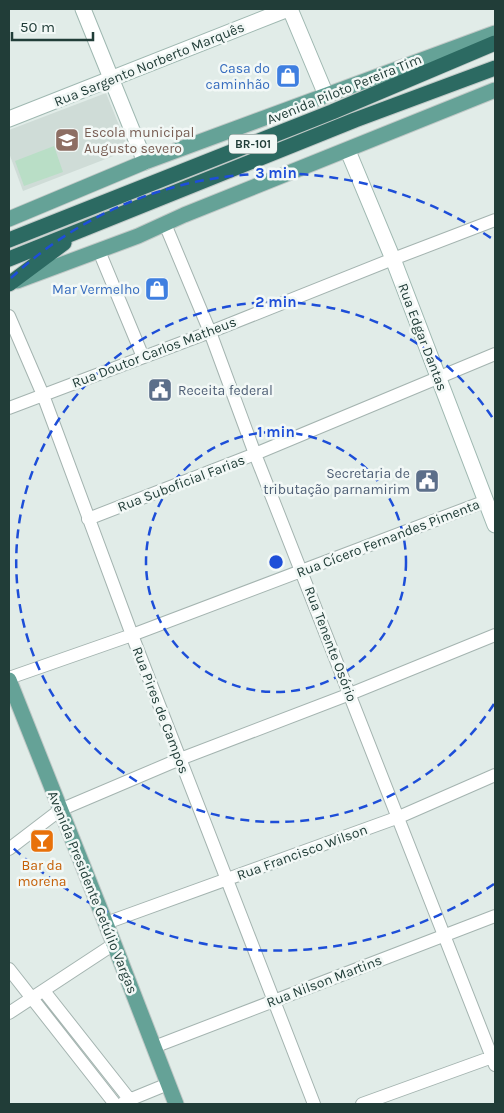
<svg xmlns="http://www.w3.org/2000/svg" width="504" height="1113" font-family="Karla,sans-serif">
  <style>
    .built { fill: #cfdcd7 }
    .green { fill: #b9dec6 }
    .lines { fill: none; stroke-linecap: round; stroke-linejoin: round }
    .street-casing { stroke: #a4b4b0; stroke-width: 14 }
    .secondary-casing { stroke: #9fb8b1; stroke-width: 17 }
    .primary-casing { stroke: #c1c9c7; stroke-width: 17 }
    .highway-casing { stroke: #c1c9c7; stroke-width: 17 }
    .street { stroke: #fff; stroke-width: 12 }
    .secondary { stroke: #fff; stroke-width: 15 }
    .primary { stroke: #65a297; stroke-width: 15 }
    .highway { stroke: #2c6a62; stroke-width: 15 }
    .ring { fill: none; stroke: #1d4ed8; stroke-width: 2.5; stroke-dasharray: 9 6 }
    .labels { text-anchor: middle; stroke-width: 5; stroke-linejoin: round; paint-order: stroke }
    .shield { fill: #f2f8f6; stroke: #607571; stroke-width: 1 }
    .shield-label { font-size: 12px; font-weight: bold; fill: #213d38 }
    .street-label { font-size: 14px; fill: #213d38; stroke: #f2f8f6 }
    .shop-label { font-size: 14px; fill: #366cbe; stroke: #f2f8f6; text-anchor: end }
    .education-label { font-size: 14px; fill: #785e54; stroke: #f2f8f6; text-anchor: start }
    .service-label { font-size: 14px; fill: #4e5e75; stroke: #f2f8f6; text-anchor: start }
    .food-label { font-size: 14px; fill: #c56008; stroke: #f2f8f6 }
    .centre { fill: #1d4ed8; stroke: #f2f8f6; stroke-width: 2.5 }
    .ring-label { font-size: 15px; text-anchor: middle; font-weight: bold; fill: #1d4ed8; stroke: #f2f8f6; stroke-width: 5; stroke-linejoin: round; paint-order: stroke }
  </style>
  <rect width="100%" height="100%" fill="#e1ece8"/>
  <path class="built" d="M106 93 129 150 23 191 9 153V130Z"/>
  <path class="green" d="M54 146 63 172 24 186 15 161Z"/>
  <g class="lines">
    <defs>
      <path id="street" d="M165 224 210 332 255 454 495 1065
        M99 251 143 357
        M9 316 43 395 132 635 314 1104
        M9 408 210 332 393 259 495 220
        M88 519 255 454 495 354
        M9 678 132 635 486 501
        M9 849 60 810 180 759 350 694 495 635
        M106 923 399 817 495 775
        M9 969 115 1104
        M44 991 130 1100
        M9 1013 114 944
        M154 1047 495 916
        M124 1102 168 1084
        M362 1104 495 1056"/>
      <path id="secondary" d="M83 9 145 162
        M290 9 326 95
        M9 119 288 9
        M348 151 393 259 495 525"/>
      <path id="primary" d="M9 219 145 162 495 33
        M17 281 138 236 184 215 495 90
        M9 680 114 944 176 1104"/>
      <path id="highway" d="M9 240 332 112 495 43
        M9 259 355 120 495 68
        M9 284 64 243"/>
    </defs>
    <use href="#street" class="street-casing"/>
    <use href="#secondary" class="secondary-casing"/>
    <use href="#primary" class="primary-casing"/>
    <use href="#highway" class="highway-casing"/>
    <use href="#street" class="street"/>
    <use href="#secondary" class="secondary"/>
    <use href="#primary" class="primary"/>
    <use href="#highway" class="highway"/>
  </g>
  <g class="ring">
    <circle cx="276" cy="562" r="130"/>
    <path d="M494 704A260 260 0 1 1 494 420"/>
    <path d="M494 884A389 389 0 0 1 11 846M11 278A389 389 0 0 1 494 240"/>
  </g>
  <defs>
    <symbol id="shop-square" viewBox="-11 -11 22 22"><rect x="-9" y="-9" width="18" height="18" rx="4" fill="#3f7fe0" stroke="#f2f8f6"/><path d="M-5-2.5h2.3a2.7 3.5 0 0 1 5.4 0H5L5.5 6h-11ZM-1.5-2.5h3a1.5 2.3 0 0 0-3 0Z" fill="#fff"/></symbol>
    <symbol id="school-square" viewBox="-11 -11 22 22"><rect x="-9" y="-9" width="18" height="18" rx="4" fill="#8d6e63" stroke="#f2f8f6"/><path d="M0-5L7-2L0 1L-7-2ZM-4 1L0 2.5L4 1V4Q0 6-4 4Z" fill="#fff"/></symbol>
    <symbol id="civic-square" viewBox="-11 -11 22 22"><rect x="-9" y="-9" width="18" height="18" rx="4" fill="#5c6f8a" stroke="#f2f8f6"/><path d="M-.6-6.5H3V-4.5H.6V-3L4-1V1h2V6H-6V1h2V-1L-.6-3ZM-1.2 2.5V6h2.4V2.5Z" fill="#fff"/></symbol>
    <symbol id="bar-square" viewBox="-11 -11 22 22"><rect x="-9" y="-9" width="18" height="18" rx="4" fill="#e8710a" stroke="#f2f8f6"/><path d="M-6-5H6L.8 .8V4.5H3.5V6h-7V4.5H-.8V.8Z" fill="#fff"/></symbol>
  </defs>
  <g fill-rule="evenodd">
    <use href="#shop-square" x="274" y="62" width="28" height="28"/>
    <use href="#school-square" x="53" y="126" width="28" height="28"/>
    <use href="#shop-square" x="143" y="275" width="28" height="28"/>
    <use href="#civic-square" x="146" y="376" width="28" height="28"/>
    <use href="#civic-square" x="413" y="467" width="28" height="28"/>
    <use href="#bar-square" x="28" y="827" width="28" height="28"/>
  </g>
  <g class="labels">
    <rect class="shield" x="229" y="134.5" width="48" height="19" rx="4"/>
    <g class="shield-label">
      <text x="253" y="148">BR-101</text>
    </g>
    <g class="street-label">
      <text transform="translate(149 64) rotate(-22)" y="5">Rua Sargento Norberto Marquês</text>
      <text transform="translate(344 89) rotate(-22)" y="5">Avenida Piloto Pereira Tim</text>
      <text transform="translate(423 337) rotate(69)" y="5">Rua Edgar Dantas</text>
      <text transform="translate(154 352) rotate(-21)" y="5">Rua Doutor Carlos Matheus</text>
      <text transform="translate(181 483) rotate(-21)" y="5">Rua Suboficial Farias</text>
      <text transform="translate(388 538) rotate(-21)" y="5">Rua Cícero Fernandes Pimenta</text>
      <text transform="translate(331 644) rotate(69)" y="5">Rua Tenente Osório</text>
      <text transform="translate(161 710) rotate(69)" y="5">Rua Pires de Campos</text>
      <text transform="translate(302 852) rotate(-20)" y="5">Rua Francisco Wilson</text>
      <text transform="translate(93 892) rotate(68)" y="5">Avenida Presidente Getúlio Vargas</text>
      <text transform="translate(324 981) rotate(-21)" y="5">Rua Nilson Martins</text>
    </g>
    <g class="shop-label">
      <text x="270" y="73">Casa do<tspan x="270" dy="16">caminhão</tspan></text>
      <text x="140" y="294">Mar Vermelho</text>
    </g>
    <g class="education-label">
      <text x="84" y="137">Escola municipal<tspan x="84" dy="16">Augusto severo</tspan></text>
    </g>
    <g class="service-label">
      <text x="178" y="395">Receita federal</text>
      <text x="410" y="478" text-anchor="end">Secretaria de<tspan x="410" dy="16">tributação parnamirim</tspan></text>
    </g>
    <g class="food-label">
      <text x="42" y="870">Bar da<tspan x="42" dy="16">morena</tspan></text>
    </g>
  </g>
  <circle cx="276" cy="562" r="8" class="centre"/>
  <g class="ring-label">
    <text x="276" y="178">3 min</text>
    <text x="276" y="307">2 min</text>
    <text x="276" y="437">1 min</text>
  </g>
  <rect width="504" height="1113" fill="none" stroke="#213d38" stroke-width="20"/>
  <path d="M12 32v8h81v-8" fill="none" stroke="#213d38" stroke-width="2.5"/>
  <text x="20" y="32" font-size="15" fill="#213d38" stroke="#f2f8f6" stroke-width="4" paint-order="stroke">50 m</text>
</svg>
